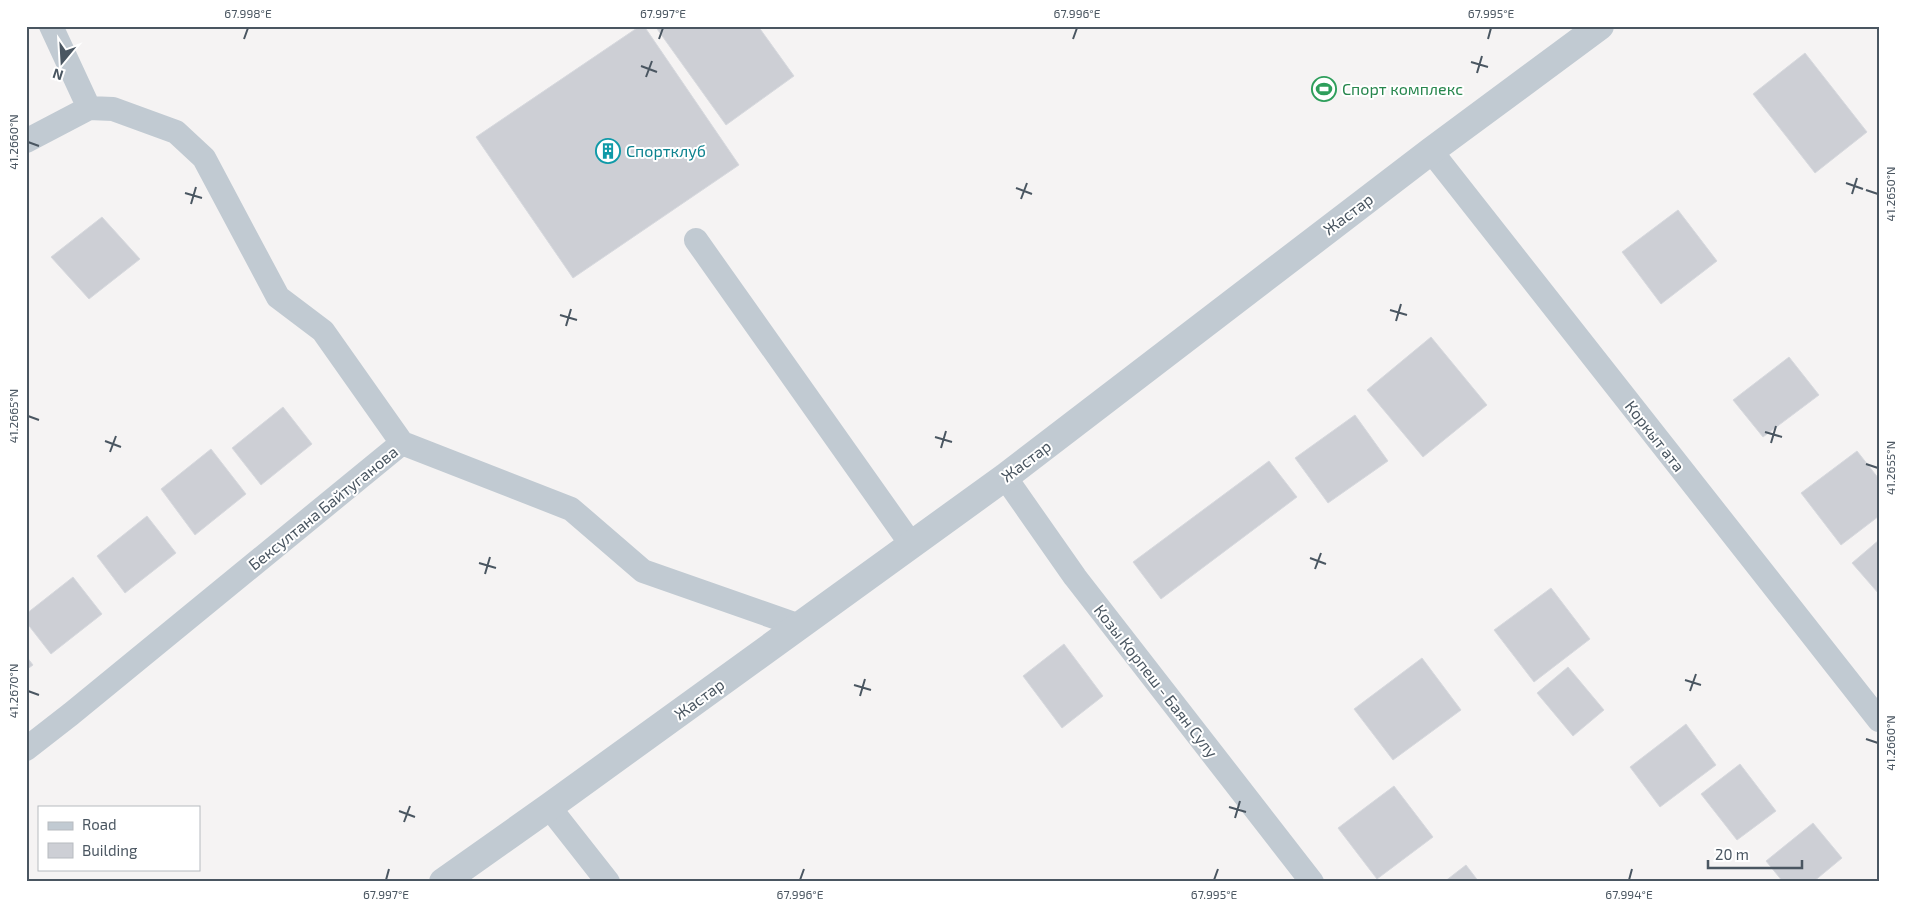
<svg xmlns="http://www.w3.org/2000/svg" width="1905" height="908" font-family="'Exo 2',sans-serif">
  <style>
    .building { fill: #cdcfd5; stroke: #d7d9de }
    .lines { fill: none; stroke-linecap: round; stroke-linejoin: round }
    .minor { stroke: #c1cad2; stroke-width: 24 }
    .tertiary { stroke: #c1cad2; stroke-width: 28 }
    .ticks { fill: none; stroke: #4a5661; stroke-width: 2 }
    .labels { text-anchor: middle; stroke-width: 4; stroke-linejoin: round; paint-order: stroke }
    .leisure-label { font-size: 16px; fill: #27864d; stroke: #fff; text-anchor: start }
    .culture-label { font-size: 16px; fill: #0d838f; stroke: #fff; text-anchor: start }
    .street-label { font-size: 16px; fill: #4a5661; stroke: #fff }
    .neatline { fill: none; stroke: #4a5661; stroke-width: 2 }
    .ticks-label { font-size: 12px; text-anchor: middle; fill: #4a5661 }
  </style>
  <rect width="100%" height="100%" fill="#f5f3f3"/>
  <path class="building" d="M640 26H644L739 165 573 278 476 137Z
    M655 26H758L794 76 726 125Z
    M1805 53 1867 132 1815 173 1753 94Z
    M1678 210 1717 261 1661 304 1622 252Z
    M102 217 140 259 89 299 51 257Z
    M1431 337 1487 405 1423 457 1367 390Z
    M1789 357 1819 395 1763 437 1733 400Z
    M283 407 312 444 261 485 232 448Z
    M1355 415 1388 461 1328 503 1295 458Z
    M211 449 246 494 195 535 161 489Z
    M1857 451 1879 479V516L1841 545 1801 493Z
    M1269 461 1297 497 1161 599 1133 562Z
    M147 516 176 553 125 593 97 556Z
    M1879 540V594L1852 563Z
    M73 577 102 614 51 654 26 622V614Z
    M1551 588 1590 639 1534 682 1494 630Z
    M1064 644 1103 696 1062 728 1023 676Z
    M26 656 33 665 26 670Z
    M1422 658 1461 710 1393 760 1354 709Z
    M1568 667 1604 710 1573 736 1537 693Z
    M1686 724 1716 765 1660 807 1630 767Z
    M1740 764 1776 811 1737 840 1701 794Z
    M1394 786 1433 837 1377 879 1338 828Z
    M1813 823 1842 858 1813 882H1783L1766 861Z
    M1466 865 1479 882H1444Z"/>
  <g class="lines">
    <path class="minor" d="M51 26 89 108
      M26 141 89 108 113 109 176 132 204 158 278 297 323 331 402 443
      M1431 151 1879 720
      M696 240 911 544
      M402 443 571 509 643 571 800 626
      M1005 477 1075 577 1312 882
      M26 749 71 714 402 443
      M549 807 608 882"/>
    <path class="tertiary" d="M443 882 549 807 1005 477 1431 151 1600 26"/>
  </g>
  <path class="ticks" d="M244 39 248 28M659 39 663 28M1073 39 1077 28M1488 39 1491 28M1471 62 1488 67M641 66 657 72M1477 73 1482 56M646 77 652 61M28 142 39 146M1846 183 1863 189M1016 188 1032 194M1866 190 1878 194M185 193 202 198M1852 194 1857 178M1021 199 1027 183M191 204 196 187M1390 310 1407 315M560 315 577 320M1396 321 1401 304M566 326 571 309M28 416 39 420M1765 432 1782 437M935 437 952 442M105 441 121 447M1771 443 1776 426M941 448 946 431M110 452 116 436M1866 464 1878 468M1310 558 1326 564M479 563 496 568M1315 569 1321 553M485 574 490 557M1685 680 1701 685M854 685 871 690M28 691 39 695M1690 691 1696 674M860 696 865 679M1866 739 1878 743M1229 807 1246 812M399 811 415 817M1235 818 1240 801M404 822 410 806M386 880 389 869M800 880 804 869M1214 880 1218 869M1629 880 1632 869"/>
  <defs>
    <symbol id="stadium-ring" viewBox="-11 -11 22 22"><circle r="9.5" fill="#fff" stroke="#2e9e5b" stroke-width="1.5"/><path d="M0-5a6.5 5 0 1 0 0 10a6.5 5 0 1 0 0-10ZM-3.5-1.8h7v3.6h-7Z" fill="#2e9e5b"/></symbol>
    <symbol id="building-ring" viewBox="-11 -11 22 22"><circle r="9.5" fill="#fff" stroke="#0f9aa8" stroke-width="1.5"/><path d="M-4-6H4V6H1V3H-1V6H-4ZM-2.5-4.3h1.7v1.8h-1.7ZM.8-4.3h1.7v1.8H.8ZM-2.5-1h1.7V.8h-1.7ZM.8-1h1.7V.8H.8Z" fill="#0f9aa8"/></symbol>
  </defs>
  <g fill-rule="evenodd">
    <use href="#stadium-ring" x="1310" y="75" width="28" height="28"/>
    <use href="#building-ring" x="594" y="137" width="28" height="28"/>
  </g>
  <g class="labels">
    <g class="leisure-label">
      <text x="1342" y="95">Спорт комплекс</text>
    </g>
    <g class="culture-label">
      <text x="626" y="157">Спортклуб</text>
    </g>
    <g class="street-label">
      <text transform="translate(1348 214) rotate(-37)" y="6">Жастар</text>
      <text transform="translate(1655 436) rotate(52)" y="6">Коркыт ата</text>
      <text transform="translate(1026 461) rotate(-37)" y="6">Жастар</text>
      <text transform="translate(323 508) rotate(-39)" y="6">Бексултана Байтуганова</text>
      <text transform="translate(1156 681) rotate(52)" y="6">Козы Корпеш - Баян Сулу</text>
      <text transform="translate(699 699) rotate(-36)" y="6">Жастар</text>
    </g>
  </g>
  <rect width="1905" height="908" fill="none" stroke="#ffffff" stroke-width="55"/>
  <rect x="38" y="806" width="162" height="65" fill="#ffffff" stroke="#b7bbc0"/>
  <rect x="48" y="822" width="25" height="8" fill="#c1cad2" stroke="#b7bbc0"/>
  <text x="82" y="830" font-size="15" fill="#4a5661">Road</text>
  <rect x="48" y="843" width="25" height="15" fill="#cdcfd5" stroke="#b7bbc0"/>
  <text x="82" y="856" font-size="15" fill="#4a5661">Building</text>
  <g transform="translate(62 62) rotate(198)" stroke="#ffffff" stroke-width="4" paint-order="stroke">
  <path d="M0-4L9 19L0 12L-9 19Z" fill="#4a5661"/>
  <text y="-8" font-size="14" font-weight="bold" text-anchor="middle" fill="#4a5661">N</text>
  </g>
  <path d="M1708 860v8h94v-8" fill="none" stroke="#4a5661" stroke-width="2.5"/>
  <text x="1715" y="860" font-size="15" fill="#4a5661" stroke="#ffffff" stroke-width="4" paint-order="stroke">20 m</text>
  <rect x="28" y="28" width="1850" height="852" class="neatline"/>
  <g class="ticks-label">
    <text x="248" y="18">67.998°E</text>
    <text x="663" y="18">67.997°E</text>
    <text x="1077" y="18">67.996°E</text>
    <text x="1491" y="18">67.995°E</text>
    <text transform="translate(14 142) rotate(-90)" y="4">41.2660°N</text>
    <text transform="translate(1891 194) rotate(-90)" y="4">41.2650°N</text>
    <text transform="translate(14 416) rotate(-90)" y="4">41.2665°N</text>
    <text transform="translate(1891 468) rotate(-90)" y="4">41.2655°N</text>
    <text transform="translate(14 691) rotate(-90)" y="4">41.2670°N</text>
    <text transform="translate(1891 743) rotate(-90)" y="4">41.2660°N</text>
    <text x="386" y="899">67.997°E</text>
    <text x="800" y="899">67.996°E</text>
    <text x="1214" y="899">67.995°E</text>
    <text x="1629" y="899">67.994°E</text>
  </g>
</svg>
